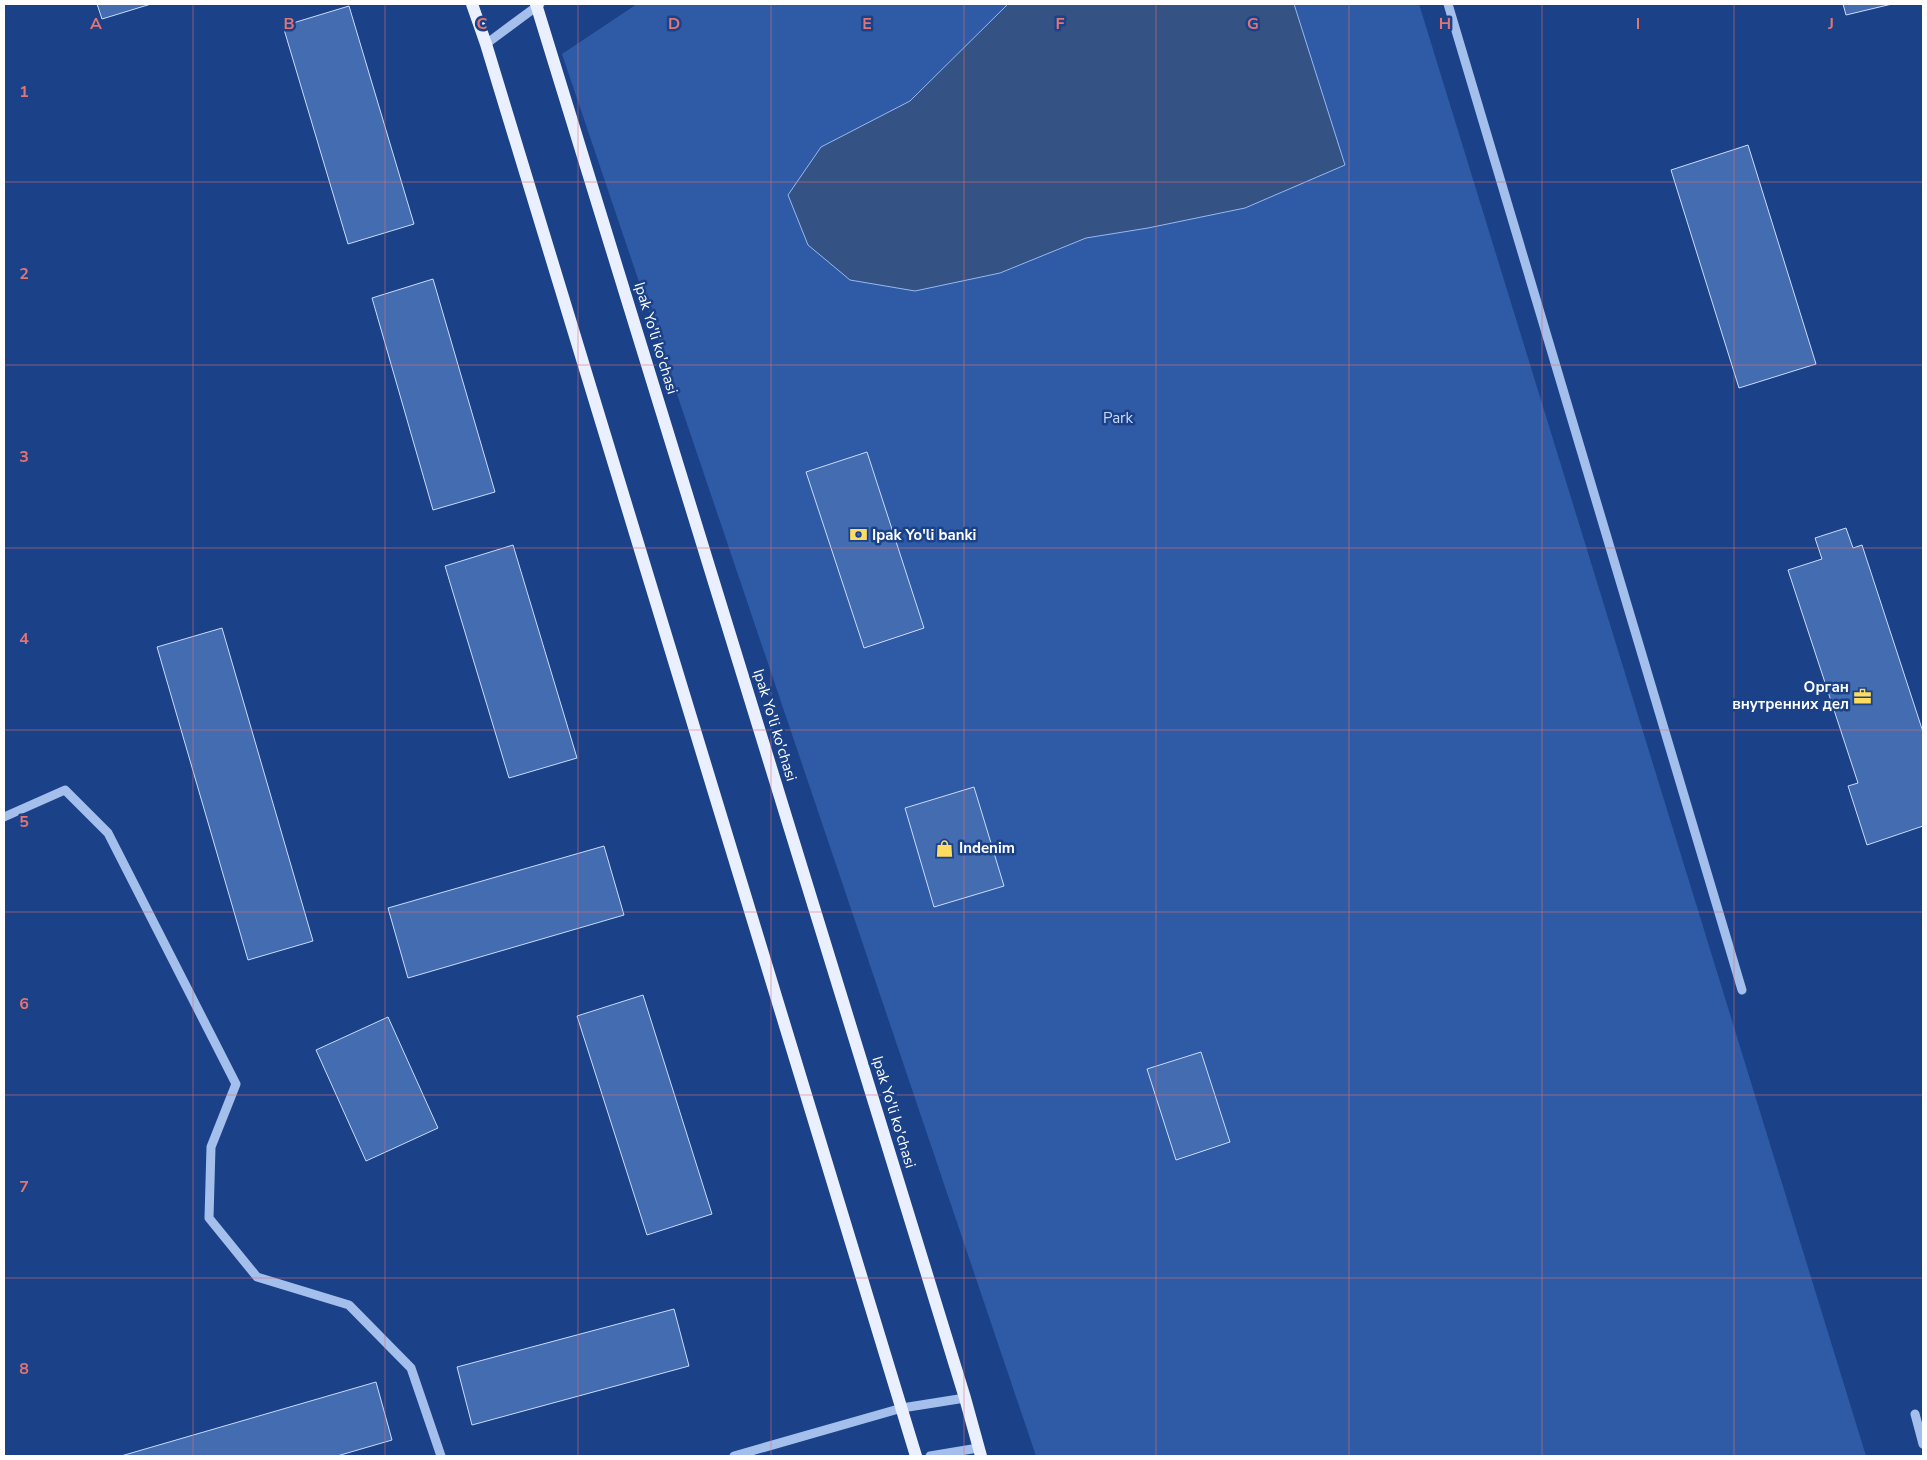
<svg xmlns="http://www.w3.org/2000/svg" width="1927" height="1460" font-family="'Nunito Sans',sans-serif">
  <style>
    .green { fill: #2f5ba6 }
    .water { fill: #355285; stroke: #97b9ee }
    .building { fill: #446cb1; stroke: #cadbf9 }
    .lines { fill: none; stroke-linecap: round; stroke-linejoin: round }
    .minor { stroke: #a4bfec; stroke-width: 9 }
    .major { stroke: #eaf0ff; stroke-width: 12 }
    .grid { fill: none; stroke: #e47373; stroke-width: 1; stroke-opacity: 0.55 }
    .labels { text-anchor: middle; stroke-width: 5; stroke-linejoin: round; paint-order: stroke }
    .street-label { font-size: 15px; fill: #fff; stroke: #1b4288 }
    .park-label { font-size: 15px; fill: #cadbf9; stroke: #1b4288 }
    .poi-label { font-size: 15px; font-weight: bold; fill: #fff; stroke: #1b4288; text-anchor: start }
    .grid-label { font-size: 16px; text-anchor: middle; font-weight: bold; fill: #e47373; stroke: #1b4288; stroke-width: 5; stroke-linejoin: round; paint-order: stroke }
  </style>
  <rect width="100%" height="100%" fill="#1b4288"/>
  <path class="green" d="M637 4H1419L1866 1456H1036L562 54Z"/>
  <path class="water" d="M1008 4H1294L1345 165 1245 208 1148 228 1086 238 1000 273 915 291 850 280 808 245 788 195 821 147 910 101Z"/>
  <path class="building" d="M97 4H151L102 19Z
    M1843 4H1892L1846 15Z
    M349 6 414 224 348 244 283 26Z
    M1748 145 1816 364 1739 388 1671 170Z
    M433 279 495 492 433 510 372 298Z
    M867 452 924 628 864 648 806 472Z
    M1846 528 1853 548 1862 545 1923 732V826L1867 845 1848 786 1858 783 1788 570 1822 559 1815 538Z
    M513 545 577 758 509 778 445 566Z
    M222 628 313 941 248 960 157 647Z
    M974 787 1004 886 934 907 905 808Z
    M604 846 624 915 408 978 388 908Z
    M643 995 712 1214 647 1235 577 1016Z
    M388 1017 438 1128 366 1161 316 1050Z
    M1201 1052 1230 1142 1176 1160 1147 1069Z
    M674 1309 689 1366 472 1425 457 1367Z
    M376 1382 392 1440 337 1456H121Z"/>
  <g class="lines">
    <path class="minor" d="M1448 4 1742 990
      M486 44 540 4
      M4 817 65 790 108 833 236 1084 211 1147 209 1218 257 1277 349 1305 411 1368 441 1456
      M1915 1414 1923 1444
      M734 1456 902 1408 965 1398
      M930 1456 978 1448"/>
    <path class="major" d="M472 4 486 44 916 1456
      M536 4 965 1398 981 1456"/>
  </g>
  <path class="grid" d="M193 4V1456M385 4V1456M578 4V1456M771 4V1456M964 4V1456M1156 4V1456M1349 4V1456M1542 4V1456M1734 4V1456M4 182H1923M4 365H1923M4 548H1923M4 730H1923M4 912H1923M4 1095H1923M4 1278H1923"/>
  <defs>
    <symbol id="bank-bare" viewBox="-9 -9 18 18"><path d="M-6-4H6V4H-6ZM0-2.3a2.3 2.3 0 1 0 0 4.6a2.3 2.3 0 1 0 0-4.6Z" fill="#fddc61" stroke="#1b4288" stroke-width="2.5" paint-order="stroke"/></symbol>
    <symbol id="office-bare" viewBox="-9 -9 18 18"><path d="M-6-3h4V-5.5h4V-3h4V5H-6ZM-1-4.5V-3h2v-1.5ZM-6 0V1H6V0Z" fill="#fddc61" stroke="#1b4288" stroke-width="2.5" paint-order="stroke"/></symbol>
    <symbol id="shop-bare" viewBox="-9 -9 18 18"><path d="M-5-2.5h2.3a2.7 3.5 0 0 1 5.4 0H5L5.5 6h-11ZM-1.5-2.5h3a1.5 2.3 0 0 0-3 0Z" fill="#fddc61" stroke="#1b4288" stroke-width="2.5" paint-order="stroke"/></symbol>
  </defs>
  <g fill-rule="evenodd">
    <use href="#bank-bare" x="846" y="522" width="25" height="25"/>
    <use href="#office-bare" x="1850" y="684" width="25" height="25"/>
    <use href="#shop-bare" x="932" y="836" width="25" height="25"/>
  </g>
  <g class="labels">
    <g class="street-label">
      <text transform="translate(656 338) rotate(73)" y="5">Ipak Yo'li ko'chasi</text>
      <text transform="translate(775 725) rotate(73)" y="5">Ipak Yo'li ko'chasi</text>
      <text transform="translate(894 1112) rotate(73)" y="5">Ipak Yo'li ko'chasi</text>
    </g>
    <g class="park-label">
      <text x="1118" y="423">Park</text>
    </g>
    <g class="poi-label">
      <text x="872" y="540">Ipak Yo'li banki</text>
      <text x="1849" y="692" text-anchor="end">Орган<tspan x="1849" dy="17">внутренних дел</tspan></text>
      <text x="959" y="853">Indenim</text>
    </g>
  </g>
  <g class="grid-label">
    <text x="96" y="29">A</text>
    <text x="289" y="29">B</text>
    <text x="482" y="29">C</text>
    <text x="674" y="29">D</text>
    <text x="867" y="29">E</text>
    <text x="1060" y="29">F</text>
    <text x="1253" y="29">G</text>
    <text x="1445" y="29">H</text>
    <text x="1638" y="29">I</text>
    <text x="1831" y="29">J</text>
    <text x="24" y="97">1</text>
    <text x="24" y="279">2</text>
    <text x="24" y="462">3</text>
    <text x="24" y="644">4</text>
    <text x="24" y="827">5</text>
    <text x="24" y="1009">6</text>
    <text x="24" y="1192">7</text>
    <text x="24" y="1374">8</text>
  </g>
  <rect width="1927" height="1460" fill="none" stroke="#ffffff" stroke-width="10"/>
</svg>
